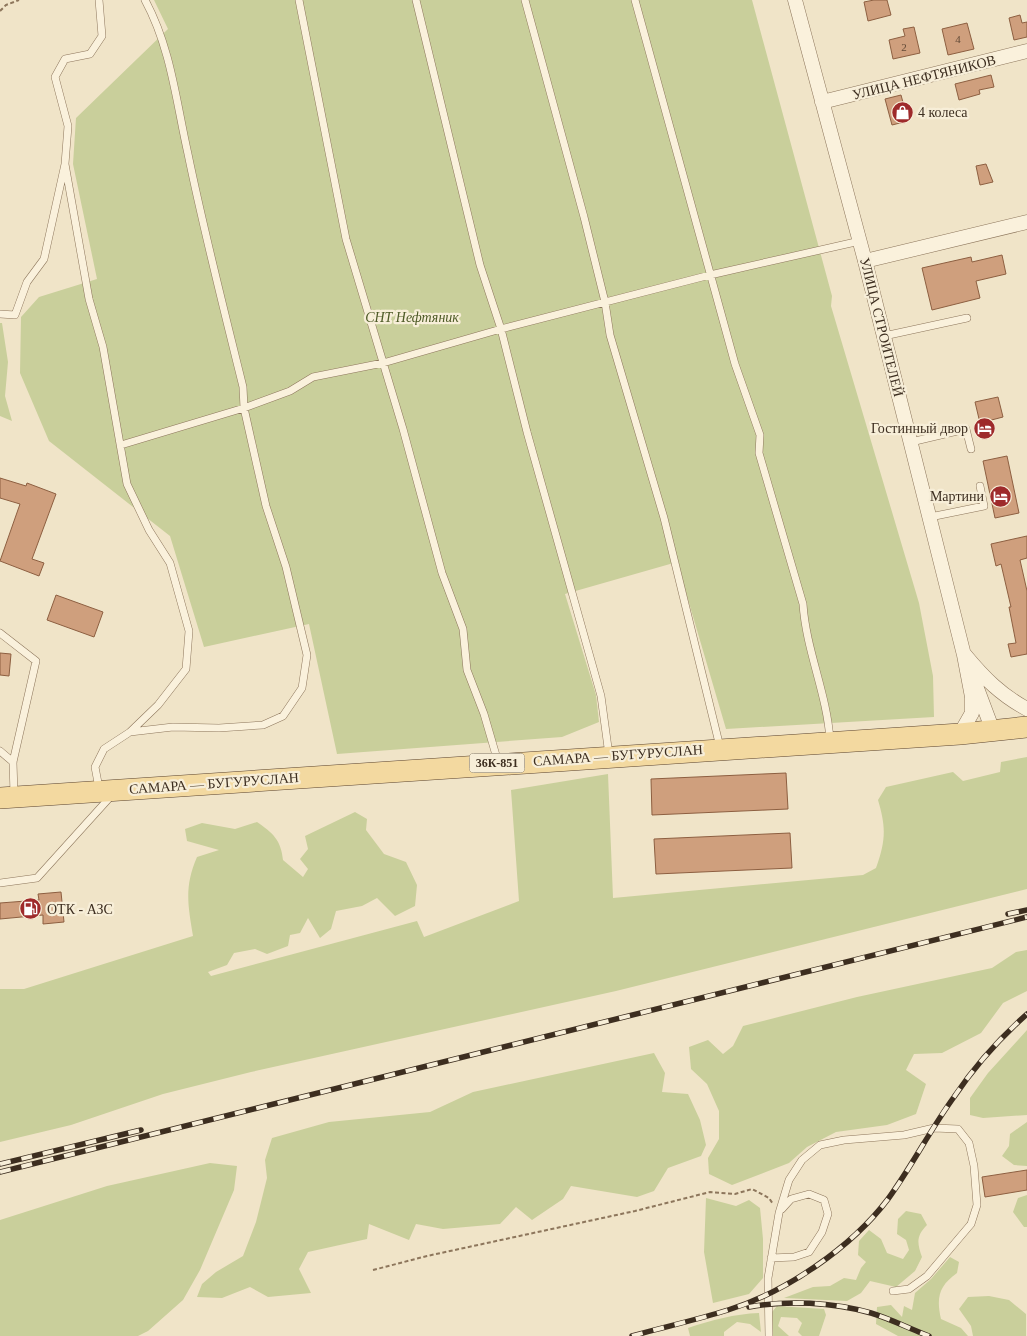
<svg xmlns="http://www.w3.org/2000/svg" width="1027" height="1336" font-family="Georgia,serif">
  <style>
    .green { fill: #c9cf9b }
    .building { fill: #cf9f7d; stroke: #8d5f41 }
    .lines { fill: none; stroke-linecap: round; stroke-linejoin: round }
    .lane-casing { stroke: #8d765c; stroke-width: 8 }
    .street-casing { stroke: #8d765c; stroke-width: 15 }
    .primary-casing { stroke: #5b4430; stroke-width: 22 }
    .path { stroke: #8d765c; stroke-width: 2; stroke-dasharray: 4 2.5; stroke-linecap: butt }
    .lane { stroke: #faf1dc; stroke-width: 7 }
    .street { stroke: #faf1dc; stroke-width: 14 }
    .primary { stroke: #f3d9a0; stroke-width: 21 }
    .rail-casing { stroke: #3d2e20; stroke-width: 5.5 }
    .rail { stroke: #f7eed8; stroke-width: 4; stroke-dasharray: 11; stroke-linecap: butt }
    .labels { text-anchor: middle; stroke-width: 4.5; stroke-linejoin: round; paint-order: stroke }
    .number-label { font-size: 11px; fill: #624a37 }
    .shield { fill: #f7eed8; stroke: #756857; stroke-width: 1 }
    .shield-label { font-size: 12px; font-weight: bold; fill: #3d2e20 }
    .street-label { font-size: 14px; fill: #3d2e20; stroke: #f7eed8 }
    .poi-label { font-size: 14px; fill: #3d2e20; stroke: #f7eed8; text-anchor: start }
    .park-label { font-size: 14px; font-style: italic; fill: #4d5a26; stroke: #f7eed8 }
  </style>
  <rect width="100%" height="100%" fill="#f0e4c8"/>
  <path class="green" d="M154 0H752L832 296 831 306 919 603 933 676 934 717 726 729 677 562 565 594 596 695 599 722 562 737 337 754 309 624 204 647 170 536 49 441 20 373 21 317 39 297 97 279 73 164 76 118 168 29Z
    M0 323H2L8 362 5 396 12 421 0 416Z
    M1027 757V889L616 991 251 1072 163 1094 71 1125 0 1142V989H24L193 936C188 905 184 887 197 857L219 850 187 841 185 829 202 823 235 829 257 822C273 833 281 840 283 860L303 877 308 869 300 859 308 849 305 836 355 812 367 819 366 830 384 854 406 862 417 885 415 906 395 916 377 898 362 906 336 911 331 929 320 938 308 918 300 933 290 935 288 946 267 954 255 949 234 953 227 965 208 972 211 976 417 921 424 937 519 901 511 790 608 774 613 898 863 875 876 868C886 840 886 827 878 800L886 787 953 772 963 781 1000 772 1001 762Z
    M1027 950V991L1003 1003 981 1033 942 1053 914 1054 906 1070 926 1084 916 1114 887 1125 836 1132 807 1147 789 1163 732 1185 709 1174 708 1158 719 1139V1111L707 1084 691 1069 689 1047 708 1040 723 1054 733 1046 743 1026 857 997 992 968 1016 952Z
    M1027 1030V1115L983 1118 970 1115V1098L988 1073Z
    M654 1053 665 1073 662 1092 688 1094 700 1120 706 1145 701 1156 668 1168 654 1191 637 1197 571 1186 563 1199 532 1220 516 1207 500 1224 443 1229 416 1224 409 1240 369 1224 367 1239 308 1252 299 1269 311 1293 268 1297 250 1287 222 1298 197 1297 202 1284 216 1272 243 1256 256 1222 267 1178 265 1160 272 1138 329 1122 430 1112 473 1092Z
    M1027 1122V1166L1014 1165 1002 1156 1009 1146 1010 1134Z
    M210 1163 237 1166 234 1190 200 1270 183 1300 148 1331 138 1336H0V1220L107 1186Z
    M1027 1195V1227H1024L1013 1212 1018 1198Z
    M706 1198 736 1206 749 1200 760 1208 763 1239V1278L749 1294 713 1303 704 1252Z
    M906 1211 921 1214 927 1225C916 1236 917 1243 922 1257L915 1271 896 1287 870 1281 861 1293 847 1301 784 1298 813 1287 830 1286 844 1278 856 1280 861 1268 866 1262 858 1255 859 1241 869 1230 881 1239 887 1253 903 1259 909 1250 906 1240 897 1234 898 1219Z
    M950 1257 959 1262 957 1273C939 1286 936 1297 941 1319L961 1328 968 1336H898L876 1324 877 1307 891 1305 902 1317 904 1306 912 1310 915 1293 931 1279Z
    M989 1296 1009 1300 1026 1314V1336H973L971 1326 959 1309 968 1297Z
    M777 1306 824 1309 826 1315 819 1336H802L798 1332 802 1323 797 1318 781 1317 778 1326 789 1336H772V1312Z
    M759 1313 761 1332 750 1324 737 1322 724 1332V1336H690L688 1328C712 1320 734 1314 759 1313Z"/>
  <path class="building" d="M874 0H887L891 15 868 21 864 2Z
    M1020 15 1022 23 1027 22V37L1014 40 1009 18Z
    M967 23 974 49 948 55 942 29Z
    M914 27 920 53 893 59 889 40 905 36 903 29Z
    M991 75 994 87 979 90 980 94 959 100 955 84Z
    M901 95 908 121 892 125 885 99Z
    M986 164 993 182 980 185 976 166Z
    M1002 255 1006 274 976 281 980 298 932 310 922 268 971 257 972 262Z
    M998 397 1003 417 980 423 975 402Z
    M1007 456 1019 513 995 518 983 461Z
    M0 478 26 486 27 483 56 494 32 559 44 563 39 576 0 561 20 504 0 498Z
    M1027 536V558L1020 560 1027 591V654L1011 657 1008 644 1016 643 1009 607H1011L1001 564 996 566 991 544Z
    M56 595 103 612 94 637 47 620Z
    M0 653 11 654 9 676 0 675Z
    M786 773 788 809 652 815 651 779Z
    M790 833 792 868 656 874 654 839Z
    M61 892 64 922 43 924V915L0 919V903L39 900 38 894Z
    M1027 1170V1190L985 1197 982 1177Z"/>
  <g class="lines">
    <defs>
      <path id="lane" d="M299 0 346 239 403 429 442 573 463 629 467 670 484 714 498 762
        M416 0 480 265 501 329 527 432 601 696 609 755
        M525 0 584 217 605 302 610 335 664 518 720 747
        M635 0 735 364 760 435 759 453 803 604C806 650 827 694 830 740
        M65 164 89 299 103 347 127 484 149 530 170 563 189 631 186 669 158 705 130 732
        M0 314 15 315 27 282 44 259 65 164 68 126 55 77 65 59 90 54 102 36 99 0
        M884 336 967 318
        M911 442 966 429 971 449
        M121 445 244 408 290 391 313 377 383 363 501 329 710 275 860 241
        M930 517 984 506 980 486
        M0 633 36 661 13 762 14 794
        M0 751 13 762
        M99 788 95 767 104 749 130 732 173 727 219 728 263 725 283 716 302 688 307 655 286 567 266 506 244 408 243 387C224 310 204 232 188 154 176 101 171 48 145 0
        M0 883 37 878 112 795
        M771 1258 794 1257 809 1252 822 1232 828 1214 824 1200 809 1194 791 1199 782 1209
        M769 1336 768 1278 779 1213 789 1180 802 1160 820 1145 844 1140 904 1135 934 1128 958 1129 969 1143 974 1166 977 1205 971 1224 927 1276 909 1289 893 1291"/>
      <path id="street" d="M795 0 865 261 964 655 972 697V713L960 734
        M822 102 1027 51
        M865 261 1027 222
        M965 655C984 678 1001 695 1027 709
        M975 683 993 731"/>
      <path id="primary" d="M0 798 960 734 1027 727"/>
    </defs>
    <use href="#lane" class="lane-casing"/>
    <use href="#street" class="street-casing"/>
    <use href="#primary" class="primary-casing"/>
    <path class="path" d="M0 11 6 5 19 0
      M373 1270 427 1256 635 1211 710 1192 735 1194 752 1189 769 1198 773 1204"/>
    <use href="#lane" class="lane"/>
    <use href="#street" class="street"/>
    <use href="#primary" class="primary"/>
    <defs>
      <path id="rail" d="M1008 914 1027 910
        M0 1164 141 1130
        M0 1172 1027 917
        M749 1307C788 1300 832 1302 871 1313 891 1319 910 1329 929 1336
        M632 1336C664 1327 696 1320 728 1310 786 1292 851 1248 888 1199 912 1166 930 1130 954 1097 974 1067 1000 1038 1027 1014"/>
    </defs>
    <use href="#rail" class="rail-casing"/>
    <use href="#rail" class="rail"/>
  </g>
  <defs>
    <symbol id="shop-disc" viewBox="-11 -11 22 22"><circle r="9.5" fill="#9e2a2b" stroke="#f7eed8"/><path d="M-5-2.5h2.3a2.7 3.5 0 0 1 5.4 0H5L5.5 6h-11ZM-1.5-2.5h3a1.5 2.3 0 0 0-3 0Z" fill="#fff"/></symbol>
    <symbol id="hotel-disc" viewBox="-11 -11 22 22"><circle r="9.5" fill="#9e2a2b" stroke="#f7eed8"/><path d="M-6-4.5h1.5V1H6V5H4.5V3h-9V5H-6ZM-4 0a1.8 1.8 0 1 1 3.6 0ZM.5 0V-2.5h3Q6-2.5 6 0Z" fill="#fff"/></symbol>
    <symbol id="fuel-disc" viewBox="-11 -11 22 22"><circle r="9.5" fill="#9e2a2b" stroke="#f7eed8"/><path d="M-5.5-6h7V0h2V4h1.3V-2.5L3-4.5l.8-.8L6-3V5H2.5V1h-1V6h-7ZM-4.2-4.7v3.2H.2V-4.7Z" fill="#fff"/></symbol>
  </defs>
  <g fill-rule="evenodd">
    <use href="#shop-disc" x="890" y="100" width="25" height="25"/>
    <use href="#hotel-disc" x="972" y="416" width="25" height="25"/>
    <use href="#hotel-disc" x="988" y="484" width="25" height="25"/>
    <use href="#fuel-disc" x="18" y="896" width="25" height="25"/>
  </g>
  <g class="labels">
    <g class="number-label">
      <text x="958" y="43">4</text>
      <text x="904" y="51">2</text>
    </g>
    <rect class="shield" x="469.5" y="753.5" width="55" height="19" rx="4"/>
    <g class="shield-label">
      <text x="497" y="767">36К-851</text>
    </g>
    <g class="street-label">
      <text transform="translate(924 77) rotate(-14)" y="5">УЛИЦА НЕФТЯНИКОВ</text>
      <text transform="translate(882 327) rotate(76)" y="5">УЛИЦА СТРОИТЕЛЕЙ</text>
      <text transform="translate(618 755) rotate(-4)" y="5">САМАРА — БУГУРУСЛАН</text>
      <text transform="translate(214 783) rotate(-4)" y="5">САМАРА — БУГУРУСЛАН</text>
    </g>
    <g class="poi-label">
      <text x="918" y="117">4 колеса</text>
      <text x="968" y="433" text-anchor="end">Гостинный двор</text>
      <text x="984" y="501" text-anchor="end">Мартини</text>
      <text x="47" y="914">ОТК - АЗС</text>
    </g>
    <g class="park-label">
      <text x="412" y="322">СНТ Нефтяник</text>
    </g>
  </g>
</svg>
